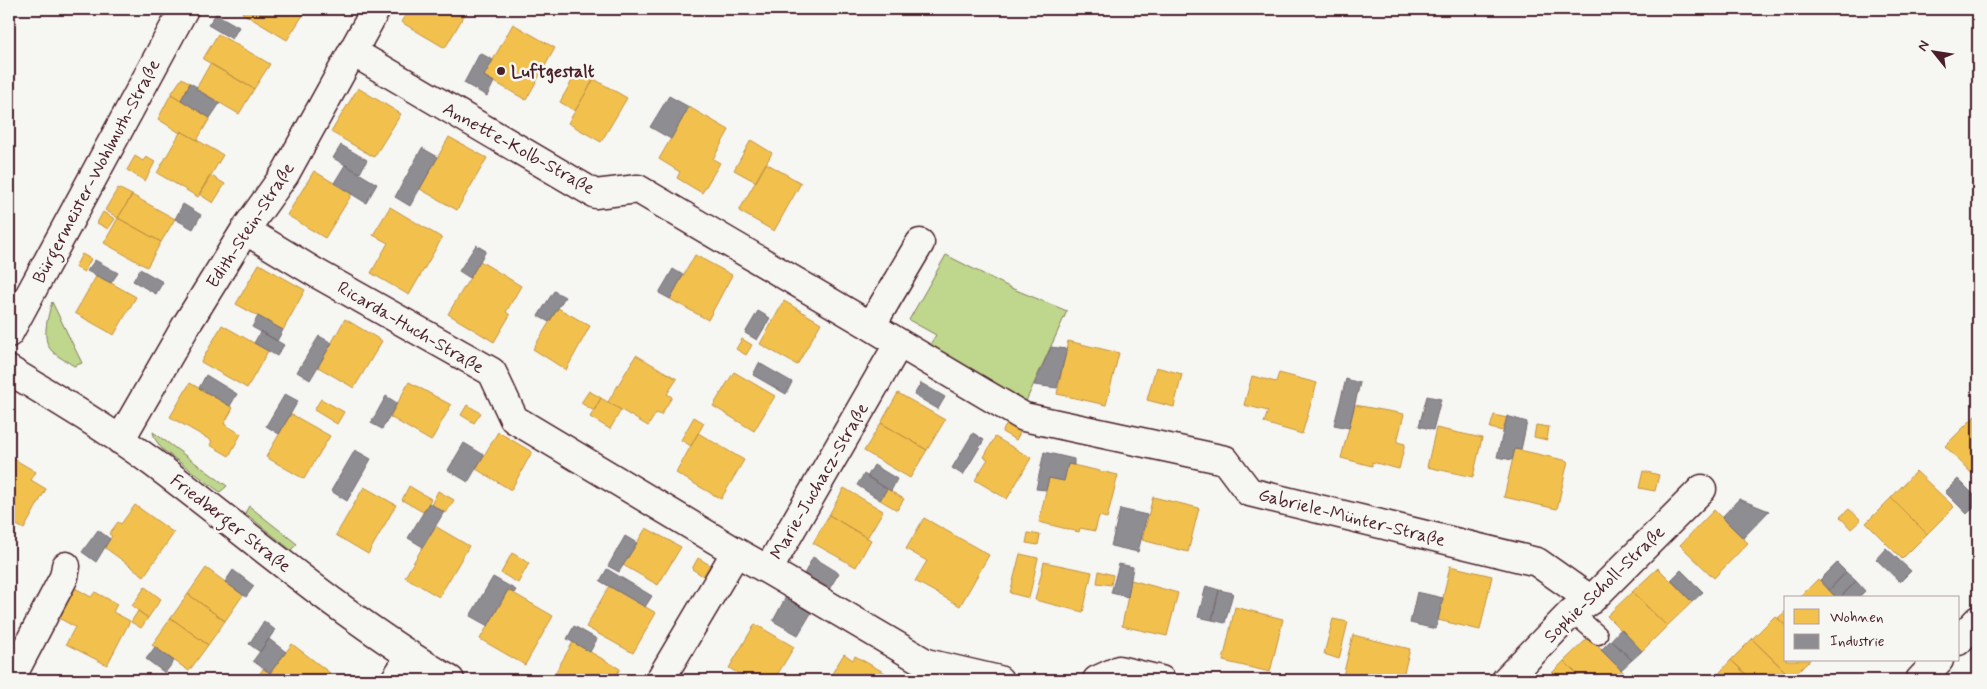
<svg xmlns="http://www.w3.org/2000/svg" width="1987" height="689" font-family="Mynerve,sans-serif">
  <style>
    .green { fill: #bed78d; stroke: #847b5c }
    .homes { fill: #f2c14e; stroke: #c09044 }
    .industry { fill: #8d8d92; stroke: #796c73 }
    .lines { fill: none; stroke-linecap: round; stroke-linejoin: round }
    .service-casing { stroke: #4a1f2b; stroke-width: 21 }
    .minor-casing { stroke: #4a1f2b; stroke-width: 31 }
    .tertiary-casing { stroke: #4a1f2b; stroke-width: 31 }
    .service { stroke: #f6f6f2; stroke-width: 18 }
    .minor { stroke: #f6f6f2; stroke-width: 28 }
    .tertiary { stroke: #f6f6f2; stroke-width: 28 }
    .poi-dot { fill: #4a1f2b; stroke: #f6f6f2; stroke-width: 2 }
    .labels { text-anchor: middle; stroke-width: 5; stroke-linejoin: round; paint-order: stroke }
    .poi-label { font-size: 18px; font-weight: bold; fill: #4a1f2b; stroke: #f6f6f2; text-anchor: start }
    .street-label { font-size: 18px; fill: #4a1f2b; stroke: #f6f6f2 }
  </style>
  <rect width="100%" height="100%" fill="#f6f6f2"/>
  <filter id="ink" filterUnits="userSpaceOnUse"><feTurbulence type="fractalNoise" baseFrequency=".02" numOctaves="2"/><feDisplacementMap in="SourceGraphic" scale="10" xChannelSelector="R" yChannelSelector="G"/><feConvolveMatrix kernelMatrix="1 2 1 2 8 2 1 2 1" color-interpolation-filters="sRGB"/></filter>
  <g filter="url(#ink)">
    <path class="green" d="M946 255 1011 288 1067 311 1026 401 929 346 936 335 909 320Z
      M52 302 82 363 74 366C67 361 59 358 53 352 40 341 48 316 52 302Z
      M153 432 227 486 220 492 162 449 155 439Z
      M249 506 297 544 291 550 245 513Z"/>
    <path class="homes" d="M244 9H307L287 40 242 13Z
      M409 9H468L445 48 401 22Z
      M513 24 555 48 526 100 484 76Z
      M218 34 270 64 254 89 203 59Z
      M210 64 254 89 239 114 196 89Z
      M578 70 594 79 575 111 560 102Z
      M182 78 190 83 181 100 171 94Z
      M594 79 627 98 601 142 568 123Z
      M358 88 401 114 374 157 331 132Z
      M171 94 210 118 197 140 181 131 180 133 158 119Z
      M689 107 729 130 713 159 720 163 702 193 677 178 680 172 659 159Z
      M181 131 223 155 198 197 157 173Z
      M449 137 487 158 457 210 420 189Z
      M751 140 772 153 756 182 734 170Z
      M135 156 143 161 146 157 155 162 145 181 127 170Z
      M766 163 801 183 774 231 739 211Z
      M314 171 352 194 325 238 287 215Z
      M210 175 225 184 213 203 199 194Z
      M118 188 132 195 118 218 105 210Z
      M132 195 175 219 161 242 118 218Z
      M390 207 442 238 409 295 371 273 388 243 373 235Z
      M103 212 115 219 108 229 97 223Z
      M118 218 161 242 147 267 104 243Z
      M82 254 91 259 84 272 75 267Z
      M695 255 732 275 708 320 670 299Z
      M480 261 521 286 506 312 510 315 494 342 448 314Z
      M259 264 305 290 283 330 236 304Z
      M97 275 136 297 114 335 75 313Z
      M784 301 821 323 797 365 760 344Z
      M558 308 590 326 566 370 533 349Z
      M345 319 382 341 354 388 318 367Z
      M222 325 268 351 247 388 201 362Z
      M742 339 752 345 746 355 736 349Z
      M1068 341 1119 353 1106 405 1057 394Z
      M636 355 677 379 667 394 672 397 661 415 656 413 648 426 608 402Z
      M1156 367 1182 374 1174 407 1147 400Z
      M734 372 775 396 754 431 713 406Z
      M1279 373 1317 383 1302 434 1264 423 1268 411 1244 405 1252 376 1276 382Z
      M409 382 451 405 431 441 390 417Z
      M190 383 233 408 224 424 241 434 229 456 210 445 212 441 170 417Z
      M589 391 601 398 594 411 581 403Z
      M898 393 945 420 927 450 881 423Z
      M601 398 621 410 610 429 590 417Z
      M321 399 344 412 337 424 314 410Z
      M467 405 481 413 474 423 461 415Z
      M1355 405 1404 414 1397 442 1405 444 1399 469 1372 462V466L1341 458Z
      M1978 413V480L1945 446Z
      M291 414 330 436 304 479 266 457Z
      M1494 415 1507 418 1503 431 1490 428Z
      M694 417 704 423 691 446 681 440Z
      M1010 419 1023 427 1016 440 1002 432Z
      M881 423 927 450 910 478 864 451Z
      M1536 425 1549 427 1547 440 1534 437Z
      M1436 428 1482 438 1473 477 1427 467Z
      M498 432 532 452 511 490 476 469Z
      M698 433 744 460 721 499 676 473Z
      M995 437 1031 458 1007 499 975 480 988 459 984 457Z
      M1515 449 1568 461 1557 509 1504 497Z
      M9 456 36 472 31 480 46 489 24 529 9 521Z
      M1068 464 1118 475 1107 518 1099 516 1095 531 1080 528 1079 532 1039 522 1049 478 1064 481Z
      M1643 471 1659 475 1655 491 1639 488Z
      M1916 471 1954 507 1927 534 1891 498Z
      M409 486 431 499 423 512 402 500Z
      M364 487 396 505 368 554 336 535Z
      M844 488 883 511 867 538 829 515Z
      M887 489 904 499 897 510 880 500Z
      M438 491 454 500 446 513 431 505Z
      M1153 497 1199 508 1188 552 1142 540Z
      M1891 498 1927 534 1902 559 1866 523Z
      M135 505 174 533 144 576 104 547 112 536 109 534 118 522 121 524Z
      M1849 509 1861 520 1851 529 1840 517Z
      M1714 510 1748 543 1714 578 1680 545Z
      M829 515 871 540 856 567 813 543Z
      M924 518 989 555 960 606 915 581 927 561 906 549Z
      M435 526 469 546 439 597 405 577Z
      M646 528 681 547 658 585 623 565Z
      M1028 533 1040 535 1038 545 1026 543Z
      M512 553 529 563 518 583 501 573Z
      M1020 554 1038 558 1029 598 1010 593Z
      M698 558 710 565 703 576 692 569Z
      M1044 562 1092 572 1083 612 1035 600Z
      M1450 566 1492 576 1480 630 1438 620Z
      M206 568 243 595 225 621 188 594Z
      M1658 568 1692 602 1667 626 1632 592Z
      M1099 571 1113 575 1111 585 1097 583Z
      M1818 579 1836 598H1799Z
      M1131 580 1178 593 1167 636 1122 626Z
      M609 586 656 613 633 653 586 627Z
      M145 587 161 599 148 618 132 606Z
      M75 588 91 597 95 592 117 604 113 612 130 621 107 665 66 644 75 627 59 618Z
      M508 590 553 616 525 665 480 639Z
      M1632 592 1667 626 1642 651 1607 616Z
      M188 594 225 621 208 645 171 618Z
      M1235 607 1283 619 1270 672 1223 661Z
      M138 611 148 618 141 628 131 622Z
      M1786 611V626L1778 618Z
      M1775 616 1786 626V660H1810L1792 678 1752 639Z
      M171 618 208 645 189 671 152 645Z
      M1333 619 1348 622 1339 659 1324 654Z
      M755 624 794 647 774 680H750L729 668Z
      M1353 635 1410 649 1402 680H1342Z
      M1589 637 1625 674 1619 680H1583L1564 661Z
      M1752 639 1792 678 1790 680H1752L1731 660Z
      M573 642 620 669 613 680H551Z
      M292 644 330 673 325 680H280L270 673Z
      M844 654 853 660 855 656 894 678 893 680H828Z
      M1731 660 1752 680H1715L1714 679Z
      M1564 661 1583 680H1545Z
      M263 669 270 673 280 680H255Z"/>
    <path class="industry" d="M216 14 239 27 232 39 208 25Z
      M480 53 493 60 484 76 494 82 487 96 464 83Z
      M190 83 197 87 196 89 220 103 210 118 181 100Z
      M669 96 689 107 671 139 650 127Z
      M341 145 367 160 360 173 333 158Z
      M422 148 438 157 410 206 395 197Z
      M345 165 377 184 366 203 334 183Z
      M183 204 201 215 193 229 175 219Z
      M476 245 486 251 470 278 459 271Z
      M95 260 118 273 111 283 87 271Z
      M140 269 163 282 156 294 133 281Z
      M673 269 683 275 670 299 659 293Z
      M554 291 565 297 549 322 538 316Z
      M758 311 770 318 757 340 745 333Z
      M258 316 283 330 277 341 252 327Z
      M261 331 284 345 277 356 254 343Z
      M319 336 332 343 310 380 297 372Z
      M1051 347 1067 349 1057 388 1034 385Z
      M759 363 792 382 786 394 753 375Z
      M206 375 237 394 230 406 199 388Z
      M1346 379 1360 383 1349 428 1334 425Z
      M921 383 945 397 938 409 914 395Z
      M285 394 298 401 279 434 266 426Z
      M386 396 397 403 382 429 371 423Z
      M1427 396 1441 399 1433 430 1419 426Z
      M1507 416 1527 422 1521 450 1515 449 1512 460 1497 457Z
      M973 433 984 440 963 475 952 468Z
      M464 443 484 455 468 482 448 470Z
      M355 450 371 459 347 501 331 491Z
      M1044 452 1074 459V465L1068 464 1064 481 1049 478 1046 490 1036 489Z
      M874 465 897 479 891 491 867 477Z
      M864 474 887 489 880 500 857 485Z
      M1958 479 1978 499V503L1967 514 1945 492Z
      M1739 499 1769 511 1743 538 1722 517Z
      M429 503 444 512 423 547 408 538Z
      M1120 509 1147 515 1138 552 1111 546Z
      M98 530 110 539 96 562 82 552Z
      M625 536 637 543 619 572 608 566Z
      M1886 548 1911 571 1900 582 1876 559Z
      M813 557 839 573 828 591 803 576Z
      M1837 563 1846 572 1829 590 1820 580Z
      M1119 564 1133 567 1128 597 1111 593Z
      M607 569 652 596 645 607 600 581Z
      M233 570 254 586 246 597 225 582Z
      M1681 570 1703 592 1692 602 1671 580Z
      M1846 572 1856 581 1840 598H1837L1829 590Z
      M493 577 516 590 514 593 508 590 488 626 470 616Z
      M1856 581 1865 591 1858 598H1840Z
      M1206 586 1219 590 1212 620 1198 617Z
      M1219 590 1233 593 1225 623 1212 620Z
      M1417 592 1443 598 1436 629 1410 623Z
      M787 595 813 610 798 635 773 621Z
      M264 621 275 630 260 652 249 644Z
      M574 626 597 639 590 652 567 639Z
      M1621 629 1642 651 1632 660 1611 640Z
      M269 639 286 652 270 673 253 661Z
      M1611 640 1632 660 1621 670 1601 650Z
      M155 647 174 661 165 673 146 659Z"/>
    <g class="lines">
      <defs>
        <path id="service" d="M1572 612 1598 635"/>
        <path id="minor" d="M353 52 595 194 638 189 871 326
          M245 230 316 273 492 372 514 419 736 552
          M899 343 1024 417 1225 460 1249 492 1537 562 1591 600
          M9 370C57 399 107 429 152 462 251 536 343 618 450 680
          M120 440 187 324 245 230 285 174 376 9
          M768 570 926 663 999 680
          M1958 641 1978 620
          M10 680 64 577 66 566
          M395 680 410 657
          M660 680 736 552 768 570 899 343 871 326 920 243
          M1097 680 1119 670 1161 680
          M1506 680 1572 612 1591 600 1702 489
          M1920 680 1939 660"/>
        <path id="tertiary" d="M9 333 184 9"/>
      </defs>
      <use href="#service" class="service-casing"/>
      <use href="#minor" class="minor-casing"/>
      <use href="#tertiary" class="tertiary-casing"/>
      <use href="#service" class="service"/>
      <use href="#minor" class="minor"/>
      <use href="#tertiary" class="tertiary"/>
    </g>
  </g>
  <circle class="poi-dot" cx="501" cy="71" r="5"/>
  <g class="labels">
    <g class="poi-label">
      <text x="511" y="77">Luftgestalt</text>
    </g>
    <g class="street-label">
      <text transform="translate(519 148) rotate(29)" y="6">Annette-Kolb-Straße</text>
      <text transform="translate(96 171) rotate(-62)" y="6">Bürgermeister-Wohlmuth-Straße</text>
      <text transform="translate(250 225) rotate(-57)" y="6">Edith-Stein-Straße</text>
      <text transform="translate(411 327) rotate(30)" y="6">Ricarda-Huch-Straße</text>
      <text transform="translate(819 481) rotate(-60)" y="6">Marie-Juchacz-Straße</text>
      <text transform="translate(1352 517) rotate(14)" y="6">Gabriele-Münter-Straße</text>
      <text transform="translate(231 523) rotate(38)" y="6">Friedberger Straße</text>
      <text transform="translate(1604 584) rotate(-44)" y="6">Sophie-Scholl-Straße</text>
    </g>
  </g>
  <rect width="1987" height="689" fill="none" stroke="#f6f6f2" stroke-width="30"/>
  <rect x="15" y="15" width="1957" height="659" fill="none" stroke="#4a1f2b" stroke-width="2" filter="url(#ink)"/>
  <rect x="1784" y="596" width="175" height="65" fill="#f6f6f2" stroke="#b1a0a2"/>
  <rect x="1794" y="609" width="25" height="15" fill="#f2c14e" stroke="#b1a0a2"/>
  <text x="1830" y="622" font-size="15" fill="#4a1f2b">Wohnen</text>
  <rect x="1794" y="634" width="25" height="15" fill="#8d8d92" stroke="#b1a0a2"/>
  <text x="1830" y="646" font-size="15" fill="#4a1f2b">Industrie</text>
  <g transform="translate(1934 52) rotate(300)" stroke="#f6f6f2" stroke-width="4" paint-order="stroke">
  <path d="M0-4L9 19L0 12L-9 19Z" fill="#4a1f2b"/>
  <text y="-8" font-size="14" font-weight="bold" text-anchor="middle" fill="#4a1f2b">N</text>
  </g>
</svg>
